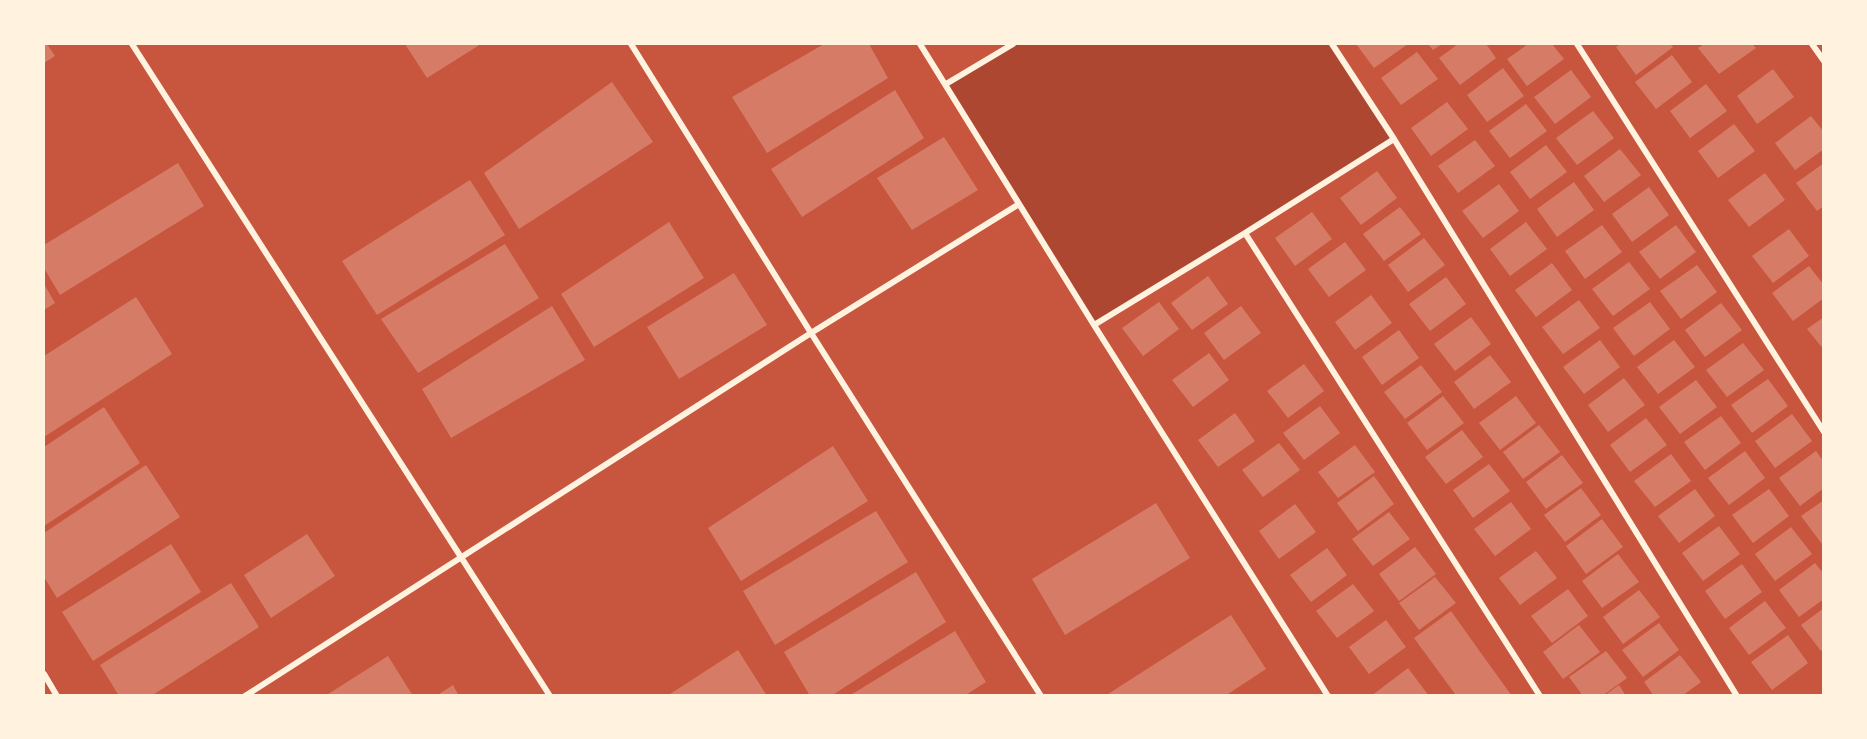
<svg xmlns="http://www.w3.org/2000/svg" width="1867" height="739" font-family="Figtree,sans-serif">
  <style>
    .green { fill: #ae4732 }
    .building { fill: #d67c66 }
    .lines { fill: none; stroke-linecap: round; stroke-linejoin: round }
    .minor { stroke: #fff3e0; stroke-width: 6 }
  </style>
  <rect width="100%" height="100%" fill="#c8553d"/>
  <path class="green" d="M1013 44H1332L1394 139 1094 325 946 84Z"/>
  <path class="building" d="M44 44H47L55 56 44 63Z
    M405 44H481L427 78Z
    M824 44H869L888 78 767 153 732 97Z
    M1356 44H1408L1374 68Z
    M1428 44H1442L1433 50Z
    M1458 44H1486L1496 58 1460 85 1439 58Z
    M1528 44H1552L1564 59 1527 86 1507 59Z
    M1621 44H1670L1673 47 1636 75 1616 47Z
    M1704 44H1752L1756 48 1719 74 1698 48Z
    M1417 52 1438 79 1401 105 1381 78Z
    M1672 55 1692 82 1656 109 1635 82Z
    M1503 68 1524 96 1487 122 1467 95Z
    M1773 69 1794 97 1757 124 1737 96Z
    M1571 70 1591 97 1555 124 1534 97Z
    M612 82 653 142 519 229 484 173Z
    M1706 84 1727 111 1690 138 1670 111Z
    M895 90 924 138 802 217 771 169Z
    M1447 102 1468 129 1431 156 1411 128Z
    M1526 104 1547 131 1510 158 1489 131Z
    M1593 111 1614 138 1577 165 1556 138Z
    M1811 116 1824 132V149L1795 170 1775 143Z
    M1734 124 1755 151 1718 178 1698 151Z
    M944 137 978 190 912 230 877 178Z
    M1475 140 1495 166 1458 193 1438 166Z
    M1546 145 1567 172 1530 199 1510 172Z
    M1620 149 1641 175 1604 202 1584 176Z
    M178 163 204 206 60 295 44 268V245Z
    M1824 163V206L1817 211 1796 183Z
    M1377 171 1397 198 1361 225 1340 198Z
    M1765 173 1785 200 1749 227 1728 200Z
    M470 180 505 235 377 315 342 261Z
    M1574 182 1594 210 1557 237 1537 209Z
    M1499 184 1519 211 1483 238 1462 211Z
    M1649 187 1669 215 1632 242 1612 214Z
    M1400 207 1421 234 1384 261 1363 234Z
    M1312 212 1332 239 1295 266 1275 238Z
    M669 222 704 278 594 347 561 294Z
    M1526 222 1547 249 1510 276 1490 249Z
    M1602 225 1622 252 1585 279 1565 251Z
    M1676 225 1696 252 1660 279 1639 252Z
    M1789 229 1809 256 1773 283 1752 256Z
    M1424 238 1445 265 1408 292 1388 265Z
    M1345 242 1366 270 1329 297 1308 269Z
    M505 244 539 298 418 373 381 319Z
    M1629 262 1650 289 1613 316 1592 289Z
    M1552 263 1572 290 1536 317 1515 290Z
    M1697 265 1717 292 1681 319 1660 291Z
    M1809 266 1824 285V298L1793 321 1772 293Z
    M734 273 767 325 679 379 647 327Z
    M1208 276 1228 304 1192 330 1171 303Z
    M1446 277 1466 304 1430 331 1409 304Z
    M44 284 55 303 44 310Z
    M1371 295 1392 323 1355 350 1335 322Z
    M136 297 172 354 44 437V356Z
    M1579 300 1600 328 1563 354 1542 327Z
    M1159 302 1179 329 1143 356 1122 328Z
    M1650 302 1670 329 1634 356 1613 328Z
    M1721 303 1742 330 1705 357 1685 330Z
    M552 306 585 360 451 438 422 389Z
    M1241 306 1261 333 1224 360 1204 333Z
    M1471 317 1491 344 1455 371 1434 344Z
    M1824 317V350L1807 329Z
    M1399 330 1419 358 1382 385 1362 357Z
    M1600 340 1620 367 1584 394 1563 367Z
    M1674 340 1695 367 1658 394 1637 367Z
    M1743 343 1764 370 1727 397 1706 370Z
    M1209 353 1229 380 1193 407 1172 380Z
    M1490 355 1511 382 1474 409 1454 382Z
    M1304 364 1324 391 1288 418 1267 391Z
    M1421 365 1442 392 1405 419 1384 392Z
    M1624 378 1645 405 1608 432 1588 405Z
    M1768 379 1788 406 1752 433 1731 405Z
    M1696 380 1717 407 1680 434 1659 407Z
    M1443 396 1464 423 1427 450 1407 423Z
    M1516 396 1536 423 1500 450 1479 423Z
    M1320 406 1340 433 1304 460 1283 433Z
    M104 407 140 463 44 526V447Z
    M1235 413 1255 441 1218 467 1198 440Z
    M1792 414 1812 441 1775 468 1755 441Z
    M1721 416 1741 443 1705 470 1684 442Z
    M1646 418 1667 445 1630 472 1610 445Z
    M1539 425 1560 452 1523 479 1503 452Z
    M1462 430 1483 457 1446 484 1425 457Z
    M1279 443 1300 470 1263 497 1242 470Z
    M1355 445 1375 472 1338 498 1318 472Z
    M833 446 868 501 741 581 708 528Z
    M1745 451 1765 478 1729 505 1708 478Z
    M1816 451 1824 462V488L1800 506 1779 478Z
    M1671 454 1691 481 1655 507 1634 481Z
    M1562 455 1583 483 1546 509 1526 482Z
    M1489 464 1510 491 1473 518 1453 490Z
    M146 465 180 517 57 598 44 577V533Z
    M1374 476 1394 504 1358 531 1337 503Z
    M1581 488 1601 515 1565 542 1544 515Z
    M1695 489 1715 516 1679 543 1658 516Z
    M1769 489 1789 516 1753 543 1732 515Z
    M1824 500V542L1822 544 1801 516Z
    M1511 502 1531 529 1495 556 1474 529Z
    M1156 503 1190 558 1065 635 1032 579Z
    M1295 504 1316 532 1279 559 1259 531Z
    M876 511 908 562 775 645 743 591Z
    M1389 512 1410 539 1373 566 1352 539Z
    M1602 519 1623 547 1586 574 1566 546Z
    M1719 526 1740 554 1703 581 1682 553Z
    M1791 527 1812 554 1775 581 1755 554Z
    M307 534 335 576 271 618 244 575Z
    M171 544 201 592 93 661 62 612Z
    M1415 547 1436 574 1399 601 1379 574Z
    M1327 548 1347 575 1311 602 1290 575Z
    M1536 551 1557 578 1520 605 1499 578Z
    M1618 554 1639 582 1602 608 1582 581Z
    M1815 563 1824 574V599L1799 617 1779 590Z
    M1742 564 1762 592 1725 619 1705 591Z
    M916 572 946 622 831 696H810L784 652Z
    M1435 577 1456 603 1419 630 1399 603Z
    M231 583 259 627 151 696H119L100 665Z
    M1353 584 1374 611 1337 638 1316 611Z
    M1568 589 1588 616 1552 643 1531 616Z
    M1639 590 1660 617 1623 644 1603 617Z
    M1765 601 1786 628 1749 655 1729 628Z
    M1824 608V650L1821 651 1801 625Z
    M1451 611 1491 667 1512 696H1453L1455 694 1414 638Z
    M1231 615 1266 669 1225 696H1105Z
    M1386 620 1406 647 1369 674 1349 647Z
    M1659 623 1679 650 1643 677 1622 650Z
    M1579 625 1600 652 1563 679 1543 652Z
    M955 631 986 682 964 696H849Z
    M1788 635 1808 663 1772 690 1751 662Z
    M738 650 767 696H667Z
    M1606 651 1627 678 1602 696H1583L1569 677Z
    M1680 655 1701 682 1682 696H1654L1644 682Z
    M388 656 413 696H325Z
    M1408 668 1429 696H1371Z
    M453 685 459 696H436Z
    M1619 685 1626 696H1604Z"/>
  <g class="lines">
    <path class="minor" d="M132 44 550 696
      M631 44 811 333 1041 696
      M920 44 1094 325 1328 696
      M1332 44 1394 139 1737 696
      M1577 44 1824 432
      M1812 44 1824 61
      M946 84 1013 44
      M1245 233 1540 696
      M1094 325 1245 233 1394 139
      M44 674 57 696
      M245 696 811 333 1019 204"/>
  </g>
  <rect width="1867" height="739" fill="none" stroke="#fff3e0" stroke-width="90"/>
</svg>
